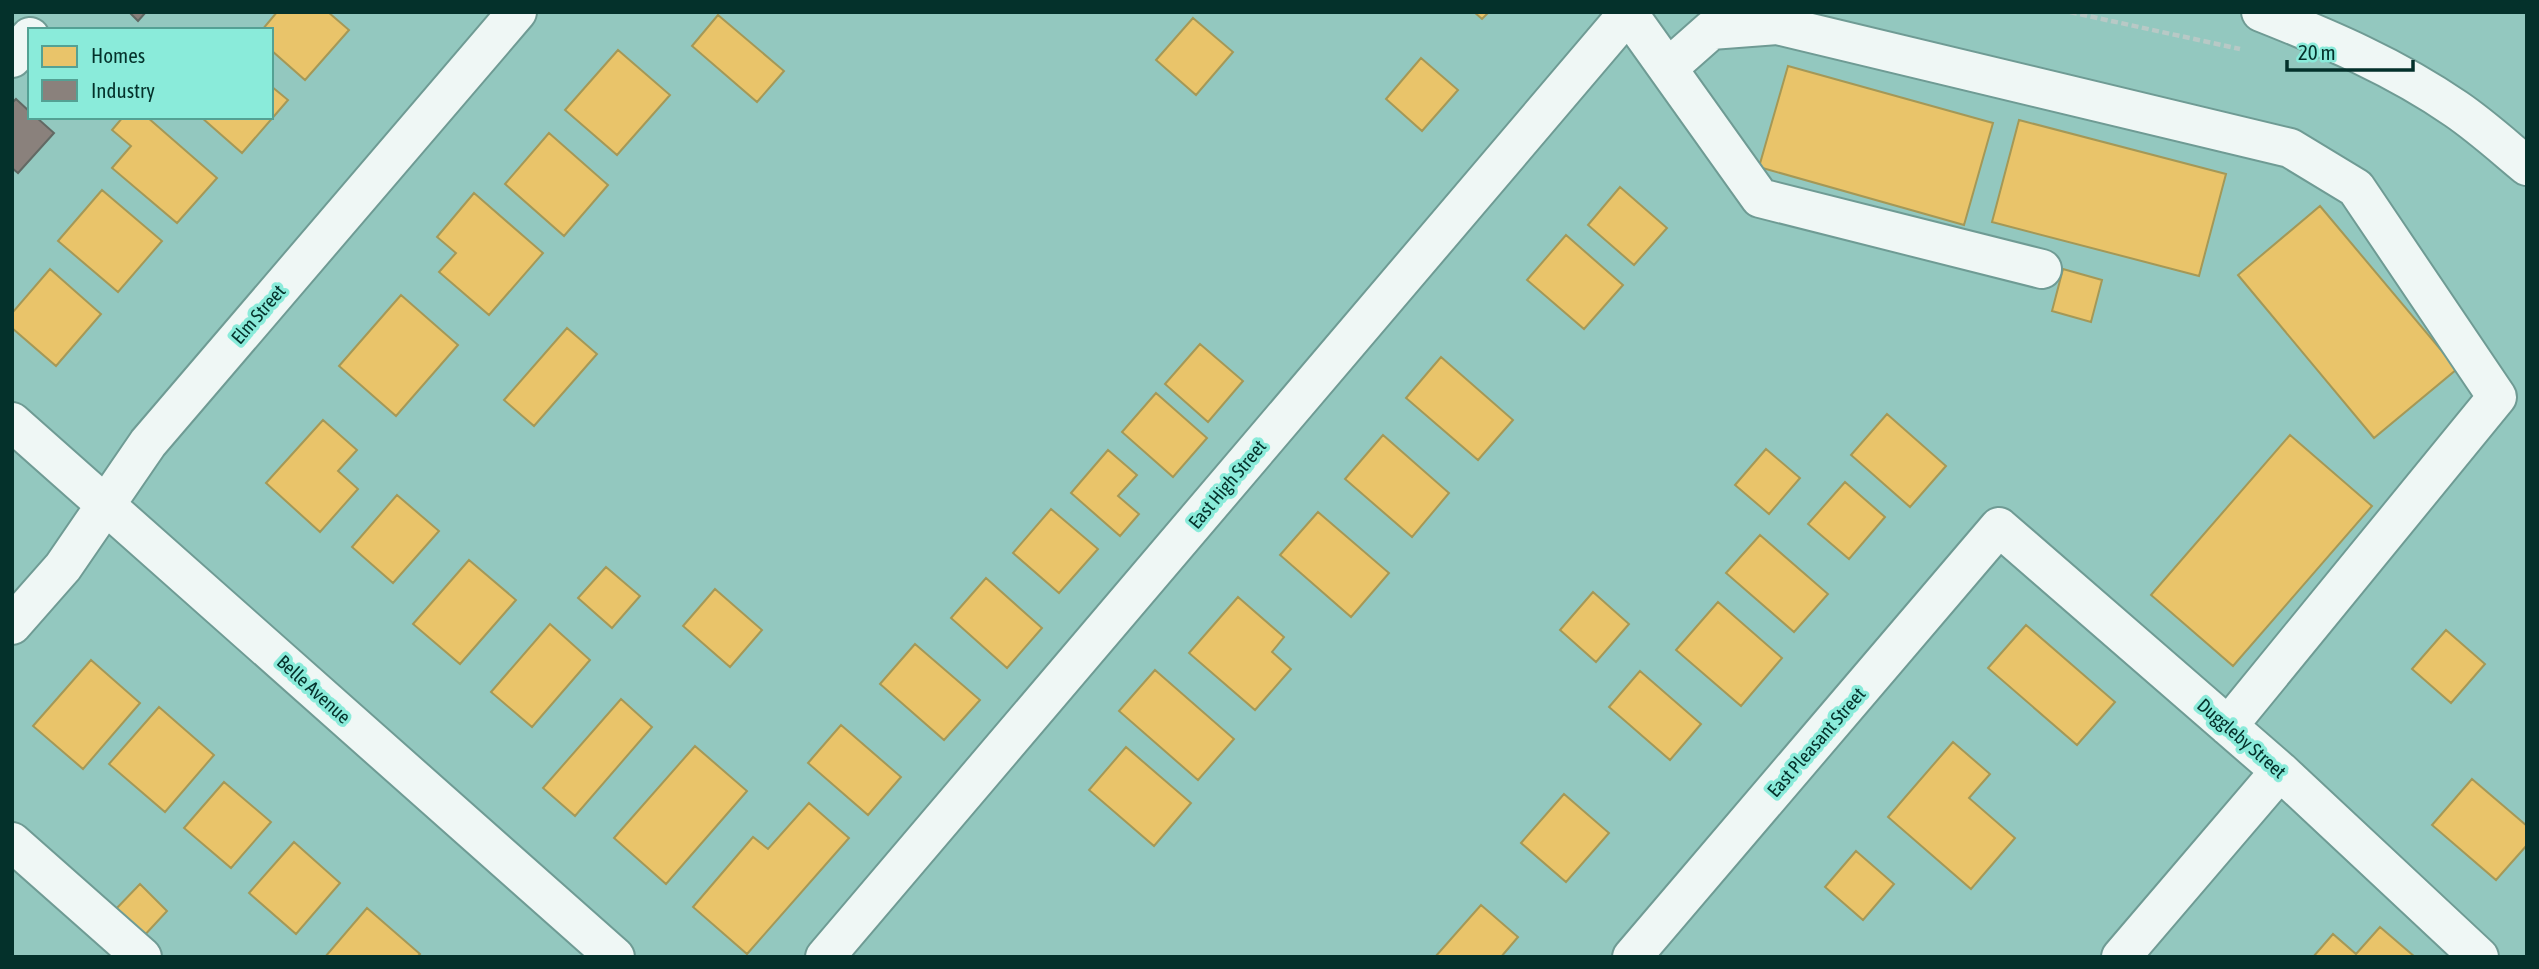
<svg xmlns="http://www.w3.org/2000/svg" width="2539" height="969" font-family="'Asap Condensed',sans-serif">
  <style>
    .homes { fill: #e9c46a; stroke: #a49857; stroke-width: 2 }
    .industry { fill: #8a817c; stroke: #626964; stroke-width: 2 }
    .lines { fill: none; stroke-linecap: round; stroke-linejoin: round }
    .minor-casing { stroke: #6f9b94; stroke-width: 42 }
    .path { stroke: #b8c9c6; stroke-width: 4.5; stroke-dasharray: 7 3.5; stroke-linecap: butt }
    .minor { stroke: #eff7f5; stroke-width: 38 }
    .labels { text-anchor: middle; stroke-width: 7; stroke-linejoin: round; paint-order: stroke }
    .street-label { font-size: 19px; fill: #04312b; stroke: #8aebda }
  </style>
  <rect width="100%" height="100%" fill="#93c8bf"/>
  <path class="homes" d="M277 12H328L349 30 305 80 271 50V30H262Z
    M1474 12H1489L1482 19Z
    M718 15 784 71 757 102 692 46Z
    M1193 18 1233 52 1196 95 1156 60Z
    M618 50 670 95 617 155 565 110Z
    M1421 58 1458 90 1422 131 1386 99Z
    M1788 66 1993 123 1964 225 1759 167Z
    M271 86 288 100 242 153 201 117H271Z
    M123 117H147L217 178 177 223 112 168 131 146 112 130Z
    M2019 120 2226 174 2199 276 1992 222Z
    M549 133 608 185 564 236 505 184Z
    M1620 187 1667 228 1634 265 1588 225Z
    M102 190 162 241 118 292 58 241Z
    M474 193 543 253 489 315 439 272 456 253 437 237Z
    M2320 206 2457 369 2374 438 2238 275Z
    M1566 235 1623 285 1584 329 1527 280Z
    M50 269 101 314 56 366 12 328V313Z
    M2063 269 2102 280 2091 322 2052 311Z
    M401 295 458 345 396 416 339 366Z
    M567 328 597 354 534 426 504 400Z
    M1200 344 1243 381 1208 422 1165 384Z
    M1441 357 1513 420 1478 460 1406 398Z
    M1156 393 1207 438 1173 477 1122 432Z
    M1887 414 1946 466 1910 507 1851 455Z
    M323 420 357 450 338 471 358 489 320 532 266 483Z
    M1383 435 1449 493 1412 537 1345 479Z
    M2290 435 2372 506 2233 666 2151 595Z
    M1766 449 1800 478 1769 514 1735 485Z
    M1108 450 1137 475 1118 496 1139 514 1120 536 1071 493Z
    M1845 482 1885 517 1849 559 1808 524Z
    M397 495 439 531 393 583 352 547Z
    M1051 509 1098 549 1059 593 1013 553Z
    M1318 512 1389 573 1351 617 1280 555Z
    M1760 535 1828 594 1794 632 1726 573Z
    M469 560 516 600 460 664 413 624Z
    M606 567 640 596 612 628 578 598Z
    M986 578 1042 628 1007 668 951 618Z
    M715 589 762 630 730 667 683 626Z
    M1593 592 1629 624 1596 662 1560 630Z
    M1238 597 1284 637 1272 652 1291 669 1255 710 1189 653Z
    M1718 602 1782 658 1741 706 1676 650Z
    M550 624 590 660 532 727 491 692Z
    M2026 625 2115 702 2077 745 1988 668Z
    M2446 630 2485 664 2451 703 2412 669Z
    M915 644 980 700 944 740 880 684Z
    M91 660 140 703 83 769 33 726Z
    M1155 670 1234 739 1198 780 1119 711Z
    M1640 671 1701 724 1670 760 1609 707Z
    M621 699 652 727 575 816 543 788Z
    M159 707 214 755 165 812 109 764Z
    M841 725 901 777 868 815 808 763Z
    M1953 742 1990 774 1969 798 2015 838 1971 889 1888 817Z
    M695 746 747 791 666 884 614 838Z
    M1126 747 1191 803 1154 846 1089 790Z
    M2472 779 2527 826V845L2496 880 2432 825Z
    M224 782 271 822 231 868 184 828Z
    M1564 794 1609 833 1566 882 1521 843Z
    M809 803 849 838 747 954 693 907 753 837 768 849Z
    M294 842 340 883 296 934 249 893Z
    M1856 851 1894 884 1863 920 1825 887Z
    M140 884 167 911 142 938 114 911Z
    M1481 905 1518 937 1501 957H1435Z
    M367 908 420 954 417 957H325Z
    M2380 927 2415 957H2313L2333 934 2356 954Z"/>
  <path class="industry" d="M129 12H146L138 21Z
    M16 99 30 112V117H36L54 133 18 173 12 168V103Z"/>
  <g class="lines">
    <defs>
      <path id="minor" d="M2261 12C2329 39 2395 67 2456 109 2481 126 2504 147 2527 166
        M1628 13 1760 198 2042 269
        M12 58 30 37
        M1668 68 1711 30 1777 25 2290 148 2356 188 2497 397 2228 726
        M12 422 615 957
        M12 625 63 567 148 443 517 12
        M12 842 142 957
        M825 957 1629 12
        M1632 957 1999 527 2280 771 2479 957
        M2121 957 2280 771"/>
    </defs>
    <use href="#minor" class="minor-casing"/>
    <path class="path" d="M2070 12 2240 49"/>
    <use href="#minor" class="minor"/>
  </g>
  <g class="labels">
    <g class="street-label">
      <text transform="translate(258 314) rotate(-49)" y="7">Elm Street</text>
      <text transform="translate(1227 484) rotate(-50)" y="7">East High Street</text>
      <text transform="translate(314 689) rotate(42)" y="7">Belle Avenue</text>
      <text transform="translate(2242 738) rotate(41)" y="7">Duggleby Street</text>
      <text transform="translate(1816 742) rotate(-49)" y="7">East Pleasant Street</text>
    </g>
  </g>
  <rect width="2539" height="969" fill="none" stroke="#04312b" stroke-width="28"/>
  <rect x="28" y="28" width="245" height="91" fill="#8aebda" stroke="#54a194" stroke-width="2"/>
  <rect x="42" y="46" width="35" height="21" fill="#e9c46a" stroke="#54a194" stroke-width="2"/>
  <text x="91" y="63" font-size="21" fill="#04312b">Homes</text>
  <rect x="42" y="80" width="35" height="21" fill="#8a817c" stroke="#54a194" stroke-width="2"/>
  <text x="91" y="98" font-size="21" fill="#04312b">Industry</text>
  <path d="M2287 60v10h126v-10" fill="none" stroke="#04312b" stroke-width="3.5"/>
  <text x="2298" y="60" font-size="21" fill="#04312b" stroke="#8aebda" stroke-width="5" paint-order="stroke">20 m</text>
</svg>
